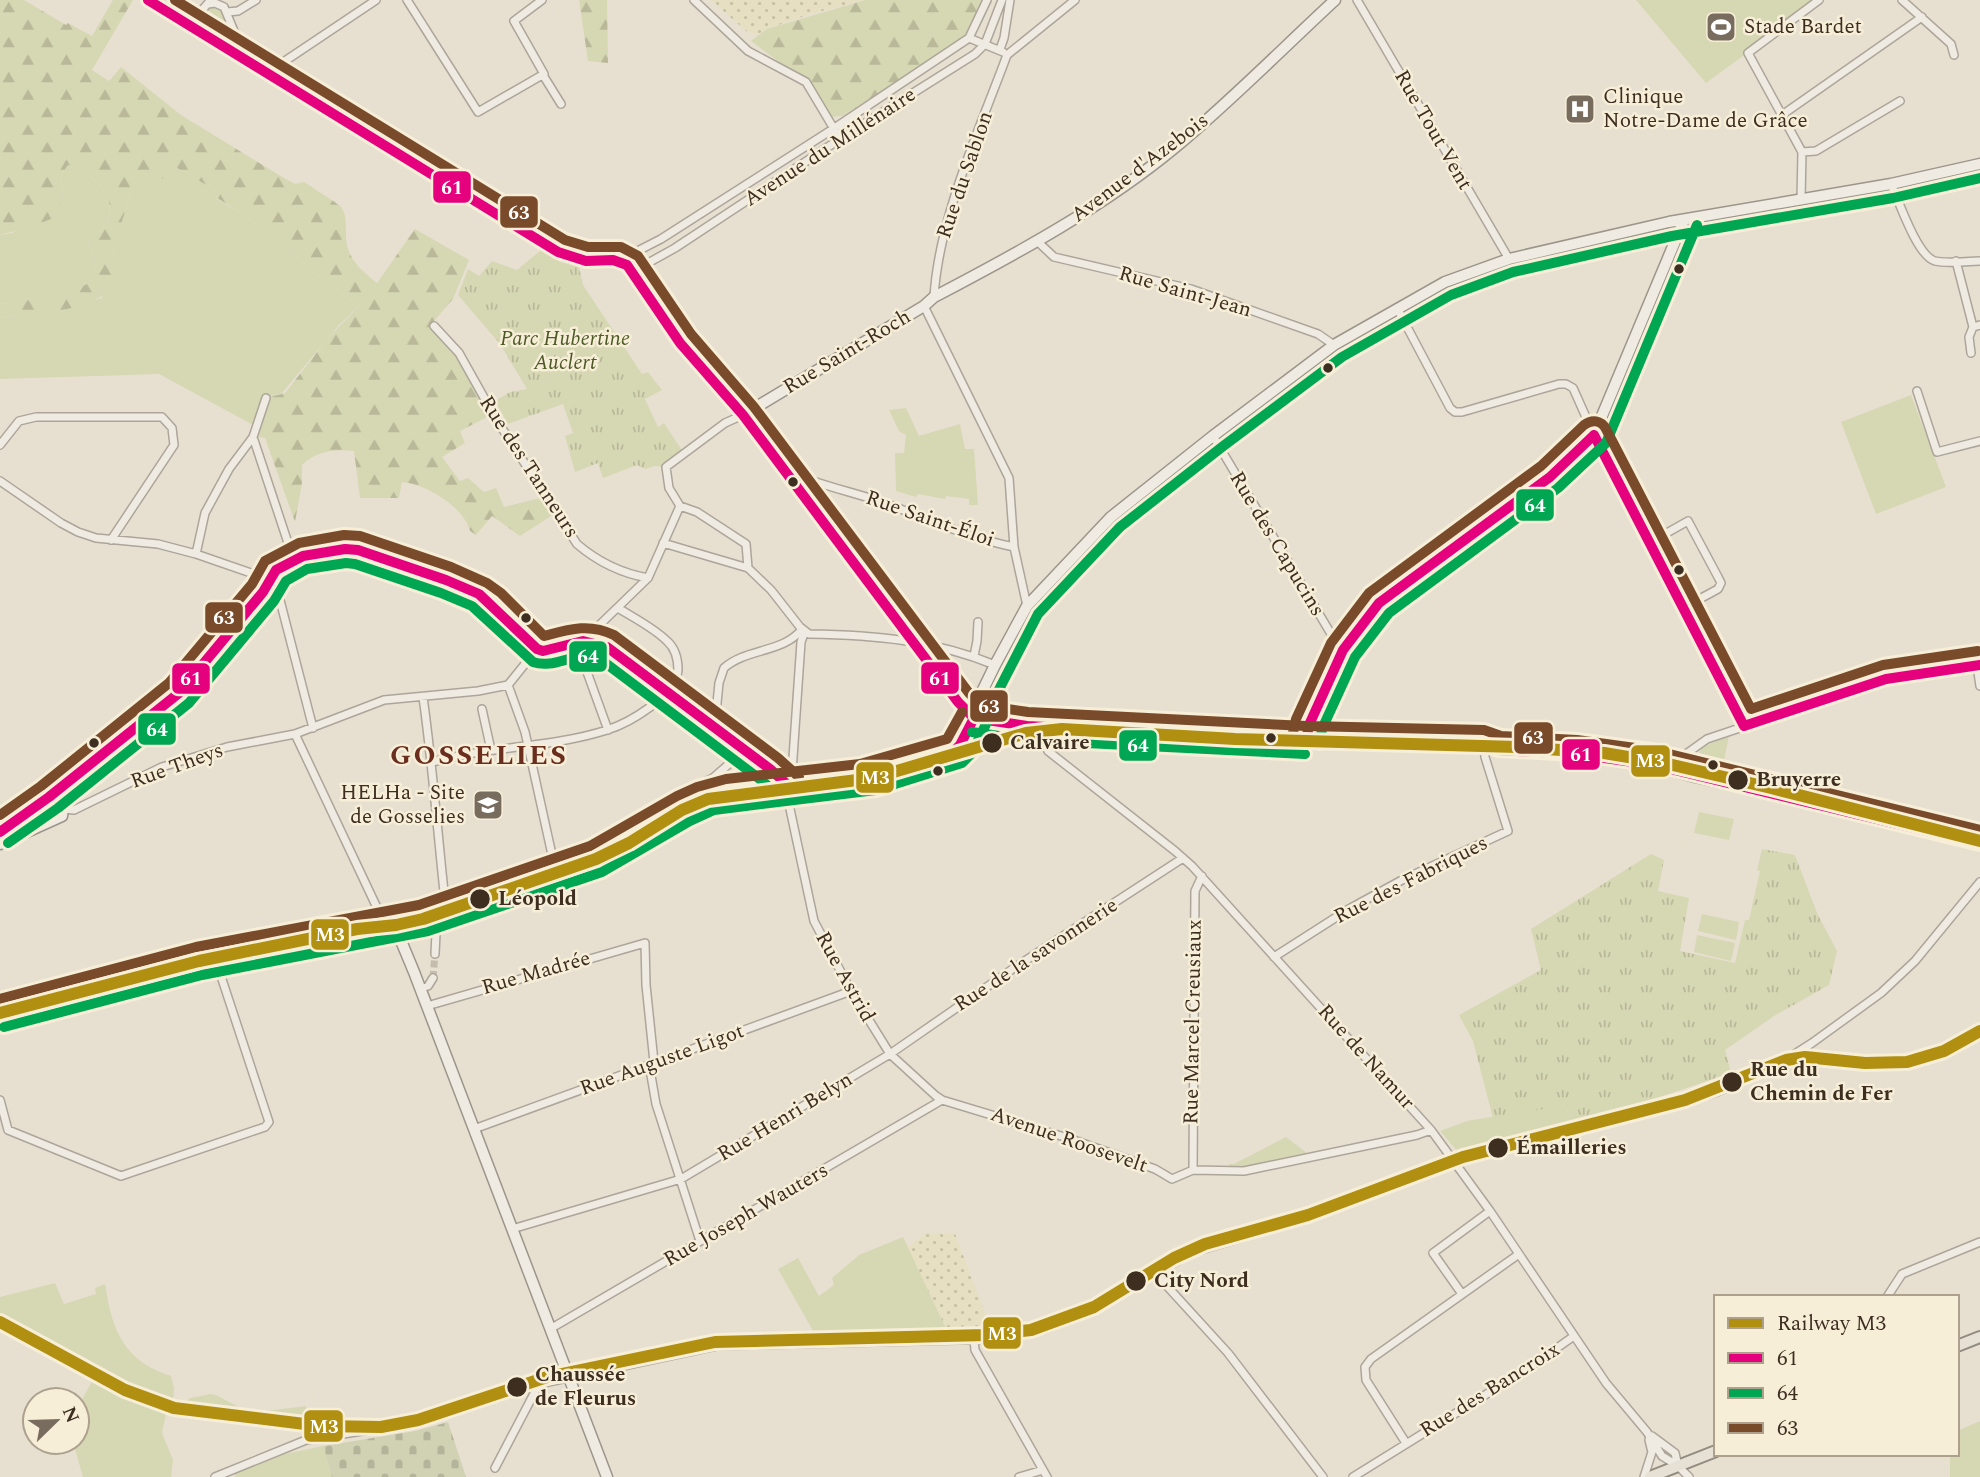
<svg xmlns="http://www.w3.org/2000/svg" width="1980" height="1477" font-family="Spectral,serif">
  <defs>
    <pattern id="farmland-dots" width="8" height="8" patternUnits="userSpaceOnUse" patternTransform="scale(1.75)"><rect width="8" height="8" fill="#e6dfc2"/><path d="M2 2h.1M6 6h.1" fill="none" stroke="#c6c0a6" stroke-width="1.8" stroke-linecap="round"/></pattern>
    <pattern id="forest-firs" width="22" height="20" patternUnits="userSpaceOnUse" patternTransform="scale(1.75)"><rect width="22" height="20" fill="#d6d7b3"/><path d="M5 1l3.5 6h-7zM16 11l3.5 6h-7z" fill="#b9b99a"/></pattern>
    <pattern id="cemetery-stones" width="16" height="16" patternUnits="userSpaceOnUse" patternTransform="scale(1.75)"><rect width="16" height="16" fill="#d1d1b3"/><path d="M2 7V4a2 2 0 0 1 4 0v3zM10 15v-3a2 2 0 0 1 4 0v3z" fill="#b4b49a"/></pattern>
    <pattern id="park-tufts" width="24" height="20" patternUnits="userSpaceOnUse" patternTransform="scale(1.75)"><rect width="24" height="20" fill="#d6d7b3"/><path d="M3 7l-1-3M5 7V3M7 7l1-3M15 17l-1-3M17 17v-4M19 17l1-3" fill="none" stroke="#b9b99a"/></pattern>
  </defs>
  <rect width="100%" height="100%" fill="#e7e0d1"/>
  <path fill="url(#farmland-dots)" d="M711 0H865L810 14 767 29 757 35 746 31Z
    M927 1233 955 1234 993 1334 948 1333 907 1247Z"/>
  <path fill="#d6d7b3" d="M1636 0H1819L1706 83Z
    M213 5 225 10 233 35 229 40 202 20V10Z
    M68 165C91 171 119 195 107 221 103 230 95 236 88 241 90 251 97 264 96 273 96 293 17 302 0 304V235L12 233 63 198 61 175Z
    M172 165 215 190 217 199 243 214 276 239 305 266 359 306 339 325 282 393 266 398 257 427 159 374 0 379V318L63 310 102 298 111 256 131 193Z
    M1911 395 1946 487 1876 514 1841 422Z
    M906 408 919 436 960 424 965 449H974L978 505H969V499L946 496 945 499 918 494 916 497 896 491 895 453H904L906 435 899 431 889 410Z
    M1729 736 1722 770 1700 764 1697 757 1702 747Z
    M1699 812 1734 819 1729 840 1694 833Z
    M1702 914 1739 922 1736 940 1698 931Z
    M1697 935 1735 943 1731 961 1694 952Z
    M1565 1105 1573 1126 1528 1137 1526 1135 1459 1153 1440 1131 1467 1121Z
    M1286 1137 1307 1153H1312L1244 1171 1233 1169 1228 1164H1234Z
    M903 1237 948 1333 817 1338 778 1269 798 1258 819 1296 834 1285 832 1278 859 1255Z
    M55 1283 64 1304 96 1294 95 1288 105 1284C112 1331 124 1361 171 1376L174 1388 173 1402 157 1403 105 1380 0 1322V1297Z
    M94 1378 167 1409 162 1433 173 1460 171 1477H83L73 1442H77V1408Z
    M210 1394 216 1395 250 1413 306 1406 309 1420 304 1424C263 1420 222 1414 181 1407L190 1398Z
    M1980 1421V1477H1950V1454H1957V1431Z
    M323 1446 332 1477H235V1474L270 1457Z"/>
  <path fill="url(#forest-firs)" d="M0 0H24L66 25 68 23 92 36 113 0H133L92 70 109 81 121 67 181 115 279 175 295 184 304 182C311 187 338 203 341 207 349 218 344 232 347 245 351 263 364 272 377 283L415 229 469 260 453 299 434 321 452 345 493 414 460 431 465 443 442 457 460 481 468 478 484 492 496 488 504 507 544 497 551 516 520 536 492 516 476 535 470 531C464 507 426 484 402 482L399 498H360L354 451C334 449 316 451 302 465V483L295 522 265 438 253 436 266 398 285 393 328 338 359 306 305 266 276 239 243 214 217 198 215 190 172 165 163 178 131 193 111 256 113 289C82 313 37 313 0 318V304C16 302 96 293 96 273 97 264 90 251 88 241 95 236 103 230 107 221 119 195 91 171 68 165L61 175 63 198 56 217 33 226 0 235Z
    M579 0H607L608 63 588 61Z
    M865 0H986L964 41 842 116 830 117 806 82 751 41 767 29Z"/>
  <path fill="url(#cemetery-stones)" d="M448 1422 466 1477H332L323 1446 415 1431Z"/>
  <path fill="url(#park-tufts)" d="M541 250 560 262 579 267 583 285 642 374 648 372 662 390 645 399 658 427 664 423 683 452 666 467 654 466 645 469 637 465 603 478 598 463 575 472 565 436 573 433 563 404 508 424 495 401 510 392 527 389 500 344 458 295 468 269 479 276 492 261 517 270Z
    M1762 849 1795 855 1817 913 1837 951 1829 985 1774 1016 1725 1050 1731 1073 1573 1126 1565 1105 1493 1118 1473 1041 1459 1015 1541 970 1531 929 1651 854 1664 860 1658 891 1689 898 1680 951 1735 963 1745 920H1749L1760 871 1757 870Z"/>
  <g fill="none" stroke-linecap="round" stroke-linejoin="round">
    <path stroke="#c5bcae" stroke-width="7" stroke-dasharray="7 3.5" stroke-linecap="butt" d="M433 978 435 954"/>
    <g stroke="#ada599" stroke-width="10">
      <path id="street" d="M407 0 478 112 544 74 514 21 542 0
        M694 0 748 51 806 82 840 139
        M1357 0 1509 259
        M1902 0 1951 44 1954 55
        M208 4 215 3 224 7 246 60
        M227 12 238 11 256 0
        M189 25 210 1
        M969 38 1003 52
        M1000 49 1004 38 1010 0
        M1007 55 1075 0
        M267 73 376 0
        M543 75 561 104
        M1782 115 1922 17
        M1802 152 1816 151 1900 101
        M1891 184C1899 201 1917 256 1935 261 1948 264 1966 261 1980 261
        M1801 199 1802 152 1748 53 1819 0
        M1037 241 1054 257 1191 289 1318 334 1334 345
        M620 260 661 239 833 129 969 38 987 0
        M1956 261 1973 327 1980 325
        M632 272 675 248 840 139 975 54 985 44 1002 0
        M934 297C939 217 979 131 1007 55
        M924 306 1009 478 1014 547 1027 606
        M1397 308 1450 408 1455 412H1462L1559 384H1566L1573 388 1594 435 1744 726
        M434 326 459 353 496 419 577 544C598 562 620 573 648 578
        M1971 353 1969 337 1973 327
        M1917 391 1937 452 1980 441
        M1213 436 1337 644 1343 650
        M253 437 292 555 290 568 275 581
        M0 445 19 421 36 417H162L172 428 174 445 111 540
        M786 471C816 484 848 491 879 501 924 517 968 538 1014 547
        M0 481 61 523 78 532 96 538 158 544 196 554 274 581
        M680 506 669 488 666 467 725 423 743 415
        M680 506 697 512 746 544 748 568
        M663 543 748 568 771 590 800 627 809 634C874 635 934 640 995 665
        M1649 543 1688 521 1718 577 1721 583 1718 589 1683 608
        M196 554 205 513 229 469 253 437 266 398
        M275 581 313 728
        M805 631 801 642 792 772 787 795 814 921 851 991 890 1054 936 1096 942 1100 1071 1139 1155 1169 1172 1179 1193 1170 1244 1171 1417 1135 1431 1130
        M974 656 977 641 978 622
        M1977 666 1980 686
        M508 685 525 732 556 873
        M508 685 537 649
        M423 697C433 768 438 839 446 910
        M482 709 491 750
        M705 719 716 713 719 683 724 668C746 648 784 653 802 629
        M1041 726 1042 739 1048 751 1175 851 1192 866 1431 1130 1490 1211 1606 1383 1647 1432 1662 1456 1678 1466 1689 1477
        M608 730 587 672 585 639 648 578 680 506
        M295 734 380 914 389 925
        M433 762C489 746 551 748 607 730 629 723 676 696 678 670 678 660 675 648 667 641 654 628 634 618 618 608
        M1682 769 1686 754 1707 739 1886 679 1980 665
        M713 778 745 750
        M63 809 74 810 162 767 227 747 295 734 384 700 478 691 508 685
        M657 825 652 815 654 808 713 778 722 794
        M435 954 437 913
        M1274 957 1349 909 1402 880 1508 831 1485 757 1484 744
        M421 988 428 986 433 978
        M427 1006 645 943 646 985 654 1062
        M649 1064 656 1104 700 1241
        M0 1100 8 1130 121 1176 265 1127 269 1122 215 958
        M474 1129 851 991
        M1193 1170 1195 891 1202 876
        M512 1229 681 1179 890 1054 1017 966 1183 858
        M1155 1273 1228 1353 1323 1477
        M1462 1294 1433 1253 1490 1211
        M1887 1297 1902 1274 1980 1242
        M550 1329 942 1100
        M974 1340 975 1350 1047 1477
        M1652 1436 1675 1453 1678 1466
        M1406 1443 1366 1380 1365 1367 1371 1359 1519 1254
        M495 1468 539 1384
        M215 1477 306 1440 418 1422 539 1384 716 1346 998 1339 1045 1329 1092 1311 1191 1253 1320 1214 1438 1168 1467 1159 1673 1106 1717 1092 1776 1066 1812 1043 1881 993 1915 961 1980 882
        M1019 1477 1043 1470
        M1353 1477 1527 1369 1574 1336
        M1644 1477 1652 1452 1649 1440"/>
    </g>
    <g stroke="#9c958a" stroke-width="13">
      <path id="secondary" d="M148 0 558 252C567 257 576 259 586 261 601 262 615 256 627 265L680 343 743 415 958 702 974 718 1027 726 1305 740 1484 744 1498 743 1566 746 1640 754 1811 793 1980 837
        M743 415 924 306 934 297C1018 253 1105 206 1178 145 1233 99 1283 48 1335 0
        M1306 740 1309 725 1343 650 1379 603 1550 477 1594 435 1684 220
        M1484 744 1498 750 1587 755 1650 764 1695 777 1810 801 1980 844
        M0 832 49 797 179 693 263 592 276 570 303 556 345 549 358 550 446 580 479 594 491 603 537 649 543 651C569 645 582 634 607 647L770 769 790 787
        M0 844 62 816 63 809 58 800 49 797
        M389 925 399 936 414 972 607 1477
        M0 1013 199 961 357 929 396 924 423 918 596 859 684 808 710 797 728 793 873 776 954 751 960 745 974 718 978 700 995 665 1027 606 1111 517 1213 436 1334 345 1445 282 1509 259 1669 222 1891 184 1980 164"/>
    </g>
    <g stroke="#928b80" stroke-width="14">
      <path id="primary" d="M1957 1346 1980 1337
        M1650 1477 1716 1451"/>
    </g>
    <use href="#street" stroke="#efebe3" stroke-width="7"/>
    <use href="#secondary" stroke="#efebe3" stroke-width="10"/>
    <use href="#primary" stroke="#e6e1d4" stroke-width="10"/>
    <g stroke="#f7eed8" stroke-width="16">
      <path id="bus-1" d="M148 0 558 252 586 261 613 260 627 265 680 343 743 415 958 702 974 718 1027 726 1305 740 1484 744 1498 750 1576 754 1654 765 1980 844
        M1594 435 1744 726
        M1744 726 1886 679 1980 665
        M1306 740 1309 725 1343 650 1379 603 1550 477 1594 435
        M0 832 49 797 179 693 263 592 276 570 303 556 345 549 358 550 446 580 479 594 537 649 543 651 583 641 607 647 770 769 790 787
        M0 1013 199 961 423 918 596 859 684 808 702 800 728 793 862 778 954 751 960 745 974 718"/>
    </g>
    <g stroke="#f7eed8" stroke-width="16">
      <path id="bus-2" d="M972 732 1026 740 1305 754
        M1320 743 1322 729 1355 657 1389 613 1558 488 1606 443 1697 225
        M8 843 58 808 189 703 274 601 286 581 307 569 346 563 355 564 441 593 472 606 533 662C556 670 576 649 600 659L761 780 781 797
        M4 1027 202 975 428 931 602 872 690 821 714 810 876 790 962 763 972 753 986 724 991 705 1038 614 1120 527 1222 447 1342 357 1451 295 1513 272 1672 236 1893 198 1980 178"/>
    </g>
    <g stroke="#f7eed8" stroke-width="16">
      <path id="bus-3" d="M175 0 565 240 588 247H621L638 256 691 334 754 407 969 693 981 705 1028 712 1306 726 1484 730 1501 736 1577 740 1657 751 1980 830
        M1292 737 1296 719 1331 643 1369 593 1541 466 1584 425C1592 419 1601 420 1606 429L1751 709 1883 665 1978 651
        M0 815 41 786 169 683 252 584 265 561 299 543 344 535 360 536 451 567 487 583 501 593 544 636C570 629 589 623 614 635L778 758 799 777
        M0 999 196 947 419 905 590 846 677 796 697 787 726 779 860 764 947 739 962 712"/>
    </g>
    <use href="#bus-1" stroke="#e5007d" stroke-width="10"/>
    <use href="#bus-2" stroke="#00a651" stroke-width="10"/>
    <use href="#bus-3" stroke="#7a4b2a" stroke-width="10"/>
    <g stroke="#f7eed8" stroke-width="18">
      <path id="rail-1" d="M0 1013 199 961 357 929 396 925 423 919 596 859 629 843 682 810 708 799 873 778 1026 733 1062 729 1235 739 1517 747 1604 753 1664 763 1771 788 1980 841
        M0 1322 125 1390 174 1408 321 1426 381 1427 418 1420 547 1377 715 1342 985 1335 1031 1330 1094 1307 1174 1258 1205 1244 1308 1215 1463 1157 1685 1100 1786 1060 1805 1057 1865 1063 1907 1062 1944 1051 1980 1031"/>
    </g>
    <use href="#rail-1" stroke="#b18f10" stroke-width="12"/>
  </g>
  <defs>
    <g id="stadium-square" transform="scale(1.575)"><rect x="-9" y="-9" width="18" height="18" rx="4" fill="#786c5e" stroke="#f7eed8"/><path d="M0-5a6.5 5 0 1 0 0 10a6.5 5 0 1 0 0-10ZM-3.5-1.8h7v3.6h-7Z" fill="#fff"/></g>
    <g id="hospital-square" transform="scale(1.575)"><rect x="-9" y="-9" width="18" height="18" rx="4" fill="#786c5e" stroke="#f7eed8"/><path d="M-5-5h3v3.5h4V-5h3V5h-3V1.5h-4V5h-3Z" fill="#fff"/></g>
    <g id="university-square" transform="scale(1.575)"><rect x="-9" y="-9" width="18" height="18" rx="4" fill="#786c5e" stroke="#f7eed8"/><path d="M0-5L7-2L0 1L-7-2ZM-4 1L0 2.5L4 1V4Q0 6-4 4Z" fill="#fff"/></g>
  </defs>
  <g fill-rule="evenodd">
    <use href="#stadium-square" x="1721" y="27"/>
    <use href="#hospital-square" x="1580" y="109"/>
    <use href="#university-square" x="488" y="805"/>
  </g>
  <g fill="#3d2e20" stroke="#f7eed8" stroke-width="2.5">
    <circle cx="1679" cy="269" r="6"/>
    <circle cx="1328" cy="368" r="6"/>
    <circle cx="793" cy="482" r="6"/>
    <circle cx="1679" cy="570" r="6"/>
    <circle cx="526" cy="618" r="6"/>
    <circle cx="1271" cy="738" r="6"/>
    <circle cx="94" cy="743" r="6"/>
    <circle cx="992" cy="743" r="11"/>
    <circle cx="1713" cy="765" r="6"/>
    <circle cx="938" cy="771" r="6"/>
    <circle cx="1738" cy="780" r="11"/>
    <circle cx="480" cy="899" r="11"/>
    <circle cx="1732" cy="1082" r="11"/>
    <circle cx="1498" cy="1148" r="11"/>
    <circle cx="1136" cy="1281" r="11"/>
    <circle cx="517" cy="1387" r="11"/>
  </g>
  <g text-anchor="middle" dominant-baseline="central" stroke-width="5" stroke-linejoin="round" paint-order="stroke">
    <g font-size="21" fill="#3d2e20" stroke="#f7eed8" text-anchor="start">
      <text x="1744" y="27">Stade Bardet</text>
      <text x="1603" y="97">Clinique<tspan x="1603" dy="24">Notre-Dame de Grâce</tspan></text>
      <text x="465" y="793" text-anchor="end">HELHa - Site<tspan x="465" dy="24">de Gosselies</tspan></text>
    </g>
    <g font-size="21" fill="#3d2e20" stroke="#f7eed8">
      <text transform="translate(1433 130) rotate(60)">Rue Tout Vent</text>
      <text transform="translate(830 147) rotate(-33)">Avenue du Millénaire</text>
      <text transform="translate(1140 168) rotate(-37)">Avenue d'Azebois</text>
      <text transform="translate(965 175) rotate(-71)">Rue du Sablon</text>
      <text transform="translate(1185 292) rotate(16)">Rue Saint-Jean</text>
      <text transform="translate(847 352) rotate(-31)">Rue Saint-Roch</text>
      <text transform="translate(529 467) rotate(57)">Rue des Tanneurs</text>
      <text transform="translate(930 519) rotate(19)">Rue Saint-Éloi</text>
      <text transform="translate(1277 544) rotate(59)">Rue des Capucins</text>
      <text transform="translate(177 766) rotate(-20)">Rue Theys</text>
      <text transform="translate(1411 880) rotate(-27)">Rue des Fabriques</text>
      <text transform="translate(1036 955) rotate(-33)">Rue de la savonnerie</text>
      <text transform="translate(536 973) rotate(-16)">Rue Madrée</text>
      <text transform="translate(845 977) rotate(61)">Rue Astrid</text>
      <text transform="translate(1193 1022) rotate(-89)">Rue Marcel Creusiaux</text>
      <text transform="translate(1366 1057) rotate(48)">Rue de Namur</text>
      <text transform="translate(662 1060) rotate(-20)">Rue Auguste Ligot</text>
      <text transform="translate(785 1117) rotate(-31)">Rue Henri Belyn</text>
      <text transform="translate(1069 1140) rotate(19)">Avenue Roosevelt</text>
      <text transform="translate(746 1215) rotate(-30)">Rue Joseph Wauters</text>
      <text transform="translate(1490 1390) rotate(-32)">Rue des Bancroix</text>
    </g>
    <g font-size="21" font-style="italic" fill="#4d5a26" stroke="#f7eed8">
      <text x="565" y="339">Parc Hubertine<tspan x="565" dy="24">Auclert</tspan></text>
    </g>
    <g font-size="21" font-weight="bold" fill="#3d2e20" stroke="#f7eed8" text-anchor="start">
      <text x="1010" y="743">Calvaire</text>
      <text x="1756" y="780">Bruyerre</text>
      <text x="498" y="899">Léopold</text>
      <text x="1750" y="1070">Rue du<tspan x="1750" dy="24">Chemin de Fer</tspan></text>
      <text x="1516" y="1148">Émailleries</text>
      <text x="1154" y="1281">City Nord</text>
      <text x="535" y="1375">Chaussée<tspan x="535" dy="24">de Fleurus</tspan></text>
    </g>
    <g font-size="28" font-weight="bold" letter-spacing="2" fill="#6b2e1e" stroke="#f7eed8">
      <text x="479" y="755">GOSSELIES</text>
    </g>
  </g>
  <g stroke="#f7eed8" stroke-width="2.5">
    <rect x="432" y="170" width="40" height="34" rx="7" fill="#e5007d"/>
    <rect x="499" y="195" width="40" height="34" rx="7" fill="#7a4b2a"/>
    <rect x="1515" y="488" width="40" height="34" rx="7" fill="#00a651"/>
    <rect x="204" y="601" width="40" height="33" rx="7" fill="#7a4b2a"/>
    <rect x="568" y="640" width="40" height="33" rx="7" fill="#00a651"/>
    <rect x="920" y="661" width="40" height="34" rx="7" fill="#e5007d"/>
    <rect x="171" y="662" width="40" height="33" rx="7" fill="#e5007d"/>
    <rect x="969" y="689" width="40" height="34" rx="7" fill="#7a4b2a"/>
    <rect x="137" y="712" width="40" height="34" rx="7" fill="#00a651"/>
    <rect x="1513" y="721" width="41" height="34" rx="7" fill="#7a4b2a"/>
    <rect x="1118" y="729" width="40" height="33" rx="7" fill="#00a651"/>
    <rect x="1561" y="738" width="40" height="33" rx="7" fill="#e5007d"/>
    <rect x="1630" y="744" width="41" height="34" rx="7" fill="#b18f10"/>
    <rect x="855" y="761" width="40" height="33" rx="7" fill="#b18f10"/>
    <rect x="310" y="918" width="40" height="33" rx="7" fill="#b18f10"/>
    <rect x="982" y="1316" width="40" height="34" rx="7" fill="#b18f10"/>
    <rect x="303" y="1409" width="41" height="34" rx="7" fill="#b18f10"/>
  </g>
  <g font-size="19" text-anchor="middle" font-weight="bold" fill="#fff">
    <text x="452" y="194">61</text>
    <text x="519" y="219">63</text>
    <text x="1535" y="512">64</text>
    <text x="224" y="624">63</text>
    <text x="588" y="663">64</text>
    <text x="940" y="685">61</text>
    <text x="191" y="685">61</text>
    <text x="989" y="713">63</text>
    <text x="157" y="736">64</text>
    <text x="1533" y="744">63</text>
    <text x="1138" y="752">64</text>
    <text x="1581" y="761">61</text>
    <text x="1650" y="767">M3</text>
    <text x="875" y="784">M3</text>
    <text x="330" y="941">M3</text>
    <text x="1002" y="1340">M3</text>
    <text x="324" y="1433">M3</text>
  </g>
  <rect x="1714" y="1295" width="245" height="161" fill="#f7eed8" stroke="#ada18e" stroke-width="2"/>
  <rect x="1728" y="1318" width="35" height="10" fill="#b18f10" stroke="#ada18e" stroke-width="2"/>
  <text x="1777" y="1330" font-size="21" fill="#3d2e20">Railway M3</text>
  <rect x="1728" y="1353" width="35" height="10" fill="#e5007d" stroke="#ada18e" stroke-width="2"/>
  <text x="1777" y="1365" font-size="21" fill="#3d2e20">61</text>
  <rect x="1728" y="1388" width="35" height="10" fill="#00a651" stroke="#ada18e" stroke-width="2"/>
  <text x="1777" y="1400" font-size="21" fill="#3d2e20">64</text>
  <rect x="1728" y="1423" width="35" height="10" fill="#7a4b2a" stroke="#ada18e" stroke-width="2"/>
  <text x="1777" y="1435" font-size="21" fill="#3d2e20">63</text>
  <g transform="translate(56 1421) rotate(67)"><circle r="33" fill="#f7eed8" stroke="#ada18e" stroke-width="2"/>
  <path d="M0-5L12 26L0 18L-12 26Z" fill="#786c5e"/>
  <text y="-10" font-size="19" font-weight="bold" text-anchor="middle" fill="#3d2e20">N</text>
  </g>
</svg>
